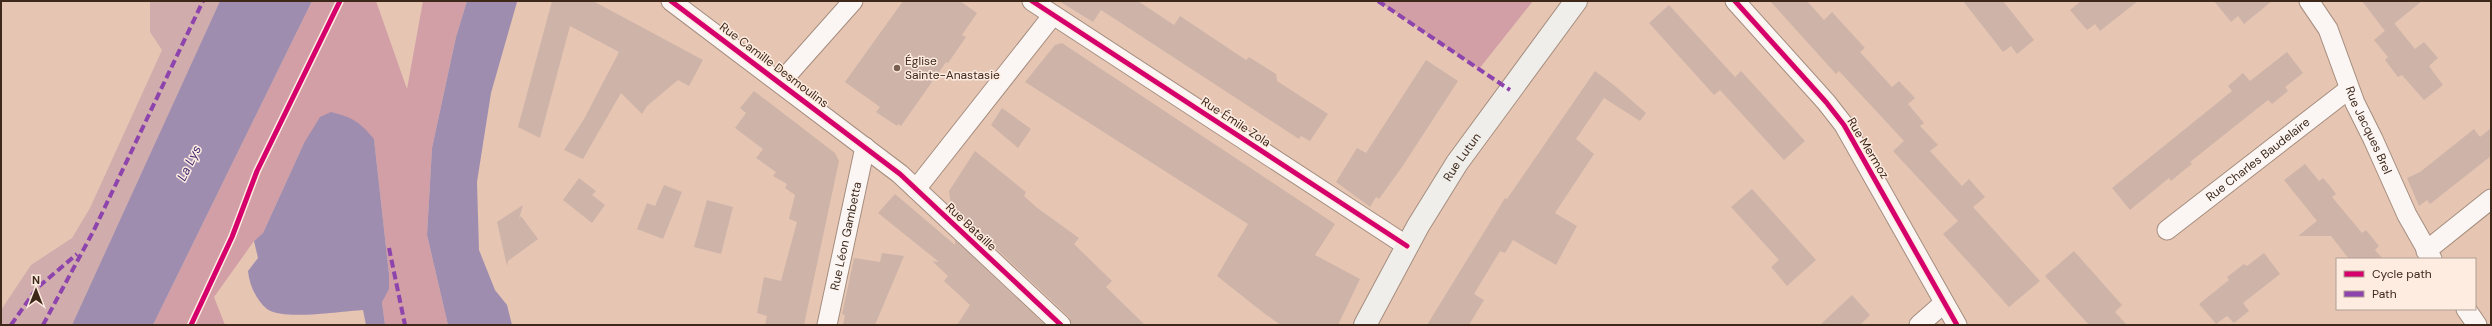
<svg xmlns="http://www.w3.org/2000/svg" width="2492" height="326" font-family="'DM Sans',sans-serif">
  <rect width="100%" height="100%" fill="#e6c6b3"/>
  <path fill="#d1acac" d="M150 1H220L72 325H1V310L31 265 72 238 90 208 162 50 150 32Z"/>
  <path fill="#d19fa5" d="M312 1H376L407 89 423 1H467L456 37 432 148 427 235 448 325H385L382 302 389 274 374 139 304 143 263 233 254 241 214 297 225 325H153Z
    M1378 1H1533L1479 69Z"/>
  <path fill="#9f8db0" d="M220 1H312L153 325H72Z
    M467 1 517 2 491 93 477 182 479 250 495 290 507 305 512 325H448L427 235 432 148 456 37Z
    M331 112C352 117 360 122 374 139L389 274V289L382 302 385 325H366L363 310C342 311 283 321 267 309 256 300 249 284 248 271L258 258 254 241 263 233 304 143 320 117Z"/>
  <path fill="#ceb3a8" d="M552 1H593L703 60 689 86 678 80 647 106 642 114 621 93 583 159 564 150 584 119 619 52 570 26 540 138 518 127Z
    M903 1H960L977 13 962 35 966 37 948 63 946 62 901 126 898 124 897 126 876 112 880 107 845 82Z
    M1059 1H1138L1174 25 1180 16 1246 60 1249 57 1276 74 1277 81 1328 114 1310 141 1301 136 1299 139 1101 10 1093 22Z
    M1770 1H1807L1824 20 1832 12 1865 48 1860 52 1892 87 1899 81 1915 98 1908 104 1924 123 1920 126 1938 145 1930 151 1962 186 1969 179 1985 197 1973 207 2040 281 2009 307 1943 234 1958 221 1893 151 1904 141 1839 71 1836 74Z
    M1963 1H2003L2034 40 2017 54 2011 46 2003 52Z
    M2081 1H2138L2100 31 2095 24 2087 30 2070 10Z
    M2214 1H2272L2244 24 2238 16 2231 22Z
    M2362 1H2422L2385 31Z
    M1669 5 1735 77 1741 71 1805 141 1784 160 1720 90 1714 95 1649 23Z
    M2394 23 2415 49 2424 42 2438 58 2429 66 2443 85 2424 100 2402 75 2398 77 2385 60 2388 57 2374 40Z
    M1062 43 1335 224 1315 255 1360 279 1338 325H1281L1265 314 1217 276 1248 224 1025 82 1055 45Z
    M2287 52 2303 73 2285 87 2288 91 2272 104 2268 100 2190 162 2192 164 2183 171 2171 181 2169 178 2130 210 2112 188 2232 91 2228 86 2243 73 2250 81Z
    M1426 60 1458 81 1402 167 1379 199 1376 197 1370 207 1336 182 1357 148 1366 153Z
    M1595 71 1615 86 1646 113 1640 121 1604 98 1576 139 1594 154 1555 213 1577 226 1556 265 1513 240 1505 253 1500 251 1474 294 1484 300 1469 325H1427L1505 198 1507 199Z
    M754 91 835 153 839 161 804 325H765L767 316 757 313 764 277 781 281 797 222 789 219 795 195 785 188 787 184 773 176 776 172 756 158 763 149 735 128 746 113 740 108Z
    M1002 108 1031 129 1018 148 991 125Z
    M2491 128V156L2430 204 2427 200 2419 206 2407 178 2420 172 2474 129 2480 137Z
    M975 151 1026 192 1024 196 1036 207 1079 238 1074 244 1112 281 1106 287 1145 325H1072L1069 317 951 206 949 191Z
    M2305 164 2319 181 2323 178 2330 186 2336 194 2332 197 2362 233 2366 230 2379 246 2375 250 2383 259H2349L2331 236H2298L2317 221 2284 180Z
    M579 178 596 191 592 195 605 205 592 223 563 200Z
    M664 185 682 192 663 239 637 229 647 203 655 206Z
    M1752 189 1816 260 1787 286 1771 267 1779 260 1731 207Z
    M895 194 955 245V240L1045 325H957L970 305 944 281 948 276 932 261 939 262 878 213Z
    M707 200 733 207 721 254 694 247Z
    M523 205 519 219 521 216 538 239 508 261 507 266 497 222Z
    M2074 251 2122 305 2115 312 2127 325H2089L2045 276Z
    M882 253 904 256 875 325H843L845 315 842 314 854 258 880 262Z
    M2264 253 2280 274 2243 303 2249 311 2234 323 2227 316 2216 324 2199 304 2229 280 2227 277 2244 264 2247 266Z
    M1852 295 1870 315 1860 325H1820Z"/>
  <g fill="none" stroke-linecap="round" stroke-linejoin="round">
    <g stroke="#a58d7e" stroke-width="21">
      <g id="minor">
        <path d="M671 1 900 174 1061 325"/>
        <path d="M1032 1 1407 246"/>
        <path d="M1735 1 1826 102 1844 125 1957 325"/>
        <path id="s1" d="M2309 1 2328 29 2355 103 2373 139 2407 215 2432 259"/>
        <path d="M781 82 853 1"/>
        <path d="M916 189 1053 15"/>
        <path id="s2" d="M2167 230 2349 89"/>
        <path d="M2426 251 2491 199"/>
        <path d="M2466 309 2477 325"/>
        <path id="s3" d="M827 325 865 147"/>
        <path d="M1919 325 1944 303"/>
      </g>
    </g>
    <g stroke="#a58d7e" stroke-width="24">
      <g id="secondary">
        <path id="s4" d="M1365 325 1418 226 1457 163 1576 1"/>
      </g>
    </g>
    <use href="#minor" stroke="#fbf6f4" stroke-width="19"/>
    <use href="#secondary" stroke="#efeeea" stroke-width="22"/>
    <path stroke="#8e44ad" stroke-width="4" stroke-dasharray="8 4" stroke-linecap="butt" d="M1378 1 1510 90
      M389 248 405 325
      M11 325 37 288 77 254
      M43 325 94 230 203 1"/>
    <g stroke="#feece1" stroke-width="8">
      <path id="cycleway" d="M671 1 900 174 1061 325
        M1032 1 1407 246
        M1735 1 1826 102 1844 125 1957 325
        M191 325 232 237 257 171 340 1"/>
    </g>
    <use href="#cycleway" stroke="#d6006c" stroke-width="5"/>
  </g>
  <circle fill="#795f50" stroke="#feece1" stroke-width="1.5" cx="897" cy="68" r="4"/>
  <g text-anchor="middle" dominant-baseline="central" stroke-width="3" stroke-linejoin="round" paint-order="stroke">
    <g font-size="12" fill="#3e281a" stroke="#feece1" text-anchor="start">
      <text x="905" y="61">Église<tspan x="905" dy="14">Sainte-Anastasie</tspan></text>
    </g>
    <g font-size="12" fill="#3e281a" stroke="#feece1">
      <text transform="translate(774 65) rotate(37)">Rue Camille Desmoulins</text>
      <text transform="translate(1236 122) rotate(33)">Rue Émile Zola</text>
      <text stroke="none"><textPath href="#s1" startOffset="143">Rue Jacques Brel</textPath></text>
      <text transform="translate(1868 148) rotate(59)">Rue Mermoz</text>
      <text stroke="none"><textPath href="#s4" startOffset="194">Rue Lutun</textPath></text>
      <text stroke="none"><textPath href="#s2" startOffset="115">Rue Charles Baudelaire</textPath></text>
      <text transform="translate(971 227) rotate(43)">Rue Bataille</text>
      <text stroke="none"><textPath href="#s3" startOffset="91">Rue Léon Gambetta</textPath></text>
    </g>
    <g font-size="13" font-style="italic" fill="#402b72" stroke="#feece1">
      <text transform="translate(189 163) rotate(-64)">La Lys</text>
    </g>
  </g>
  <rect width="2492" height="326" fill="none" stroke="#3e281a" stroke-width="4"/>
  <rect x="2336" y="258" width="140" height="52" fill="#feece1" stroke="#b19e91"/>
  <rect x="2344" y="271" width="20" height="6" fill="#d6006c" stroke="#b19e91"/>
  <text x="2372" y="278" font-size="12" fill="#3e281a">Cycle path</text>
  <rect x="2344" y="291" width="20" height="6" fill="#8e44ad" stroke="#b19e91"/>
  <text x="2372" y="298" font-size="12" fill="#3e281a">Path</text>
  <g transform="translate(36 290)" stroke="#feece1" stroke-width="3" paint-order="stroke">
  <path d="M0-3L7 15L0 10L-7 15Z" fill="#3e281a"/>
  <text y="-6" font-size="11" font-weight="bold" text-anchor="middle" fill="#3e281a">N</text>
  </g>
</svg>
